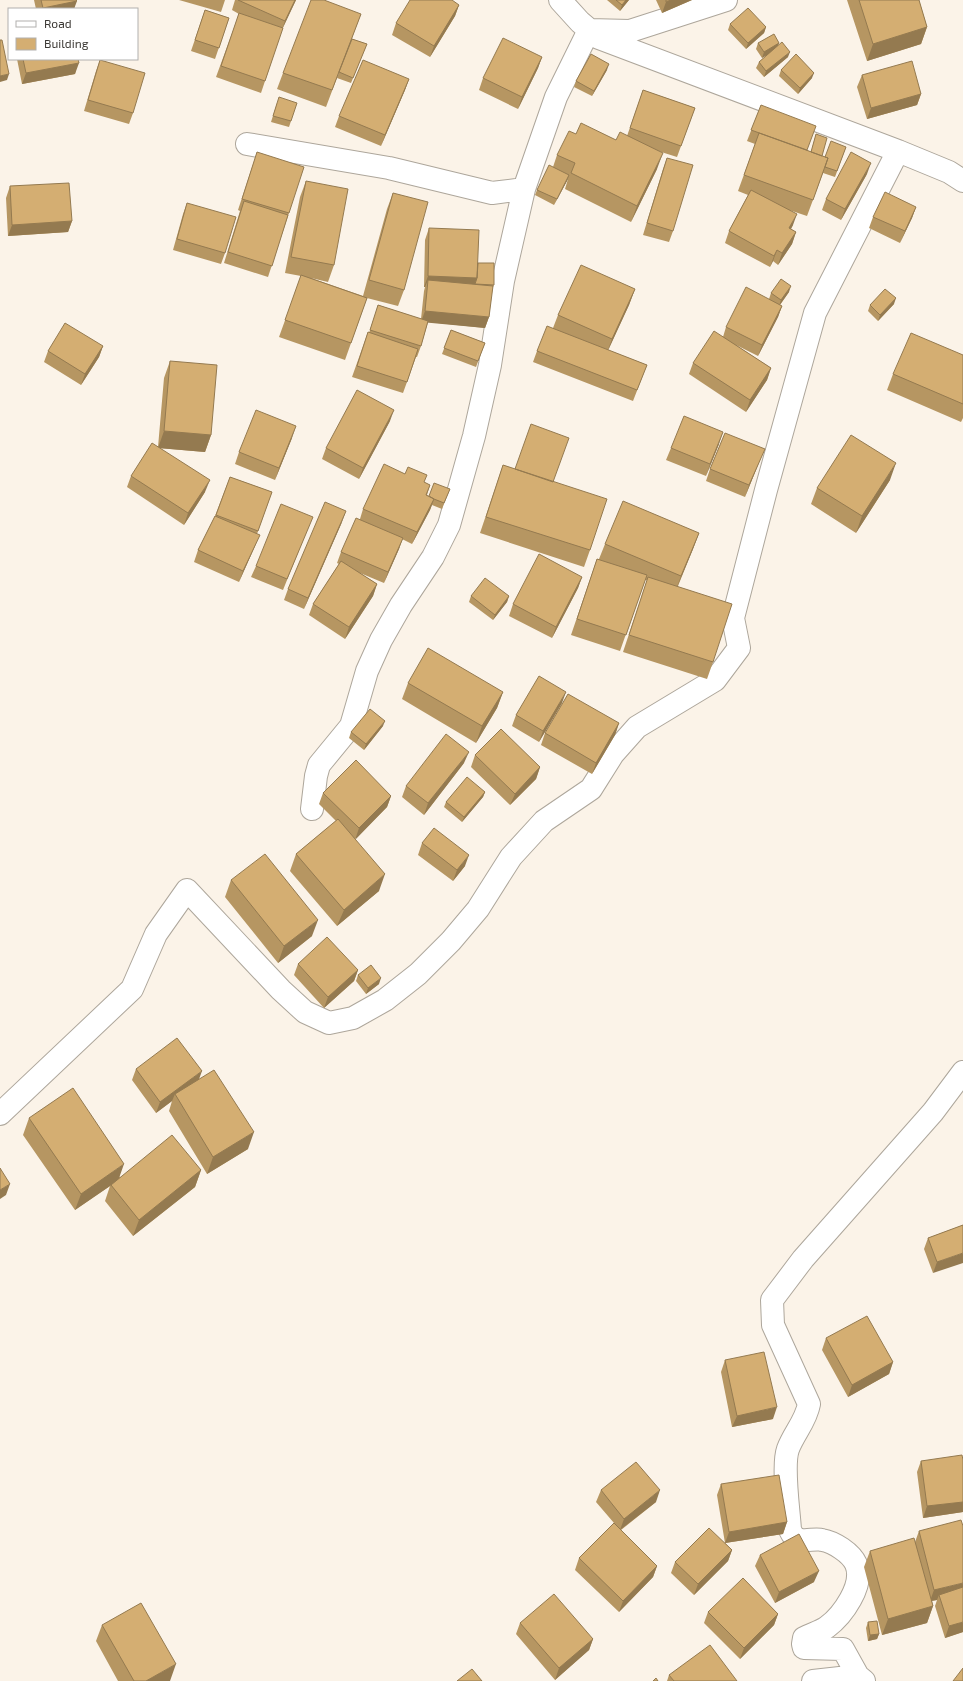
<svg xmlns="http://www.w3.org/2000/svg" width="963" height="1681" font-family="'Exo 2',sans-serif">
  <rect width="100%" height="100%" fill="#fbf3e8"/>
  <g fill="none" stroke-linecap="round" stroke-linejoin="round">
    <g stroke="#ada69b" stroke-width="24">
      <path id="street" d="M560 0 580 22 599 38 898 151 949 172 963 181
        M247 144 389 168 492 193 524 189
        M312 809 316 776 319 765 351 726 367 671 381 640 401 605 433 557 449 525 474 436 490 365 503 281 524 189 556 97 589 30 630 31 726 0
        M0 1114 132 989 156 934 187 890 281 990 305 1012 329 1023 353 1018 385 1000 418 974 451 941 478 909 511 857 544 821 591 789 613 754 637 727 715 680 739 648 733 618 766 490 815 313 898 151
        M813 1681 858 1676
        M864 1681 858 1676 843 1649 804 1648 803 1644 804 1638C811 1634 820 1632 827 1627 842 1616 865 1585 856 1564 851 1553 834 1542 822 1540 815 1538 805 1542 798 1539 794 1538 792 1534 790 1530 789 1511 782 1466 788 1449 794 1433 806 1421 809 1404L773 1325 772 1300 803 1259 933 1112 963 1072"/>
    </g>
    <use href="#street" stroke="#fff" stroke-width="22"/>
  </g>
  <path fill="#b69662" d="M34 0H76L74 9H36Z
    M179 0H225L221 12Z
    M235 0H296L283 27 261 93 216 77 239 14 232 10Z
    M607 0H629L620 11Z
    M656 0H692L662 13Z
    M847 0H919L927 27 921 44 867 61Z
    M459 5 455 16 430 57 392 35 396 23Z
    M205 10 229 18 215 59 191 51Z
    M361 14 326 107 277 89 283 73Z
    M730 24 766 27 764 33 746 49 728 30Z
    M352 39 367 44 351 83 337 78Z
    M758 43H779L778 45 788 57 764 77 756 68 759 62 768 54 762 58 756 49Z
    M542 57 538 68 518 109 479 90 483 78Z
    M17 59H78L75 74 22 84Z
    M100 60 133 113 129 124 84 111 96 71Z
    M607 70 592 96 574 87 576 81Z
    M781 70 812 78 798 94 779 76Z
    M862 75 921 94 917 105 867 119 857 87Z
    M409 79 405 90 381 146 335 127 339 116Z
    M643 90 695 108 677 157 658 151 657 169 631 222 565 189 568 179 554 205 535 195 537 190 553 167 557 155 576 134 616 140 627 136Z
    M277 103 291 121 289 127 271 122Z
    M761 105 807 150 811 152 816 134 822 156 825 157 846 147 835 177 823 173 807 216 789 210 793 225 791 229 796 232 792 244 778 265 773 261 770 267 725 243 729 231 748 195 738 191 755 144 747 141Z
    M257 152 289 213 268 277 224 263 240 211 238 210Z
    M667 158 673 231 669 242 643 235 663 169Z
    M867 174 841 220 822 210 826 199Z
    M306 181 334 265 328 282 311 278 363 296 387 209 393 193 404 290 398 306 363 297 367 298 345 360 279 337 301 276 285 273 300 197Z
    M10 186 72 221 68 232 8 236 6 198Z
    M187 203 225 253 221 264 173 250 183 214Z
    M916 207 912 218 900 243 869 228 873 217Z
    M429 228 478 263 494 285 492 289 489 317 485 328 428 322 421 346 417 357H416L403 393 352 377 368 332 369 333 378 305 421 319 424 291 425 287H424L425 240Z
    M635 289 629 305 608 350 647 365 633 401 533 362 537 351 553 328 558 315Z
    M789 292 780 305 782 306 778 317 758 356 736 345 771 368 767 380 746 412 689 374 693 363 723 337 726 327 769 299 771 293Z
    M894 304 878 321 868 311 870 305Z
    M451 330 485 343 476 367 442 354Z
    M103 346 99 357 81 385 44 362 48 351Z
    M963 355V418L961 422 887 390 893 374Z
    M170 361 211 435 205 452 159 448 205 492 184 525 127 487 131 476 158 447 164 378Z
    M390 421 359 479 322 459 326 448Z
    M292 438 275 480 235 464 239 452Z
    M719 444 706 476 666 460 671 448Z
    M760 460 745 497 706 481 710 469Z
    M503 465 553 482 590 550 584 567 480 533Z
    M230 477 272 492 257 534 255 546 239 582 194 562 198 550 215 516Z
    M890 480 856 533 811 504 817 488Z
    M424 482 430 485 427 495 429 496 450 489 442 509 432 505 430 510 412 544 402 539 399 549 384 583 360 573 377 584 373 596 345 639 309 615 313 604 339 564 337 563 341 552 360 519 363 509Z
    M342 522 304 609 284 600 288 589Z
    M308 528 283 590 251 577 256 566Z
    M699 533 693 549 678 586 713 662 707 679 623 652 647 580H645L620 651 571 635 597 559H599L605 544Z
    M582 577 578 588 552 638 509 616 513 604Z
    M471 596H509L507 602 493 620 469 602Z
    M408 683 503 692 497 708 476 743 402 699Z
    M562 703 539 742 512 726 516 715Z
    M619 723 615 735 592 774 541 745 545 733Z
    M383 726 364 750 349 738 351 732Z
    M475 755 540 767 536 779 510 805 471 767Z
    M464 763 424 815 402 797 406 786Z
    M485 792 483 797 462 822 444 807 446 802Z
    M323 793 391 796 387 807 355 839 379 891 337 926 290 871 296 854 336 821 319 804Z
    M422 843 465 866 453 881 418 855Z
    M231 880 312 936 278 963 225 897Z
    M298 964 358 970 354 981 324 1008 294 975Z
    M358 975 379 984 366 994 356 981Z
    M136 1069 199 1079 248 1149 207 1174 169 1111 172 1101 156 1113 132 1080Z
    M29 1118 120 1177 201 1170 195 1187 133 1236 105 1201 110 1186 75 1210 23 1135Z
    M963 1225 933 1273 924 1249 928 1238Z
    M826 1338 893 1362 889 1374 848 1397 822 1350Z
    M725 1360 773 1419 732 1427 721 1372Z
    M963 1460V1512L923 1518 917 1472 921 1461Z
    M721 1484 787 1522 783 1534 725 1543 732 1550 728 1561 694 1595 671 1573 675 1562 725 1543 717 1495Z
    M601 1490 656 1502 621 1530 657 1566 653 1577 619 1612 575 1570 579 1558 614 1523 596 1502Z
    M919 1531 963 1632 945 1638 935 1606 937 1600 932 1601 933 1606 927 1623 882 1635 864 1567 870 1551 915 1542Z
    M760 1555 814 1582 775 1603 755 1566Z
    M708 1612 778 1614 774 1625 740 1659 704 1623Z
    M868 1622 879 1634 877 1639 868 1641 866 1628Z
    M520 1623 593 1639 589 1650 555 1680 516 1634Z
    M102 1625 170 1681H118L96 1641Z
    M669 1675 737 1681H667Z"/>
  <path fill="#947a50" d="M295 0H296L281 32 285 21Z
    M626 0H629L620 11 622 5Z
    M671 0H692L662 13 666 2Z
    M77 1 74 9H42L43 8Z
    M459 5 455 16 430 57 434 46Z
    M766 27 764 33 746 49 748 43Z
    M927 27 921 44 867 61 873 44Z
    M779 43 777 49 762 58 764 52Z
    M790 52 788 57 764 77 766 71Z
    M542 57 538 68 518 109 522 97Z
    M79 63 75 74 22 84 26 73Z
    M609 64 607 70 592 96 594 91Z
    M814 73 812 78 798 94 800 88Z
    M9 74 7 80 0 82V76Z
    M409 79 405 90 381 146 385 135Z
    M921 94 917 105 867 119 871 108Z
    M663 153 657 169 631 222 637 206Z
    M871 163 867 174 841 220 845 209Z
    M569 175 567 181 554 205Z
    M916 207 912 218 900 243 905 231Z
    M797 214 793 225 785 239 789 228Z
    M72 221 68 232 8 236 12 225Z
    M796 232 792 244 778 265 782 253Z
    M777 250 773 261 770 267 774 256Z
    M428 276 477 278 473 289 428 280 425 287H424Z
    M791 286 789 292 779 306 781 300Z
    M635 289 629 305 606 355 612 339Z
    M896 298 894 304 878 321 880 315Z
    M782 306 778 317 758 356 762 345Z
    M425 311 489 317 485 328 421 322Z
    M103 346 99 357 81 385 85 374Z
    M771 368 767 380 746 412 750 400Z
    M394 410 390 421 359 479 363 468Z
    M296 426 292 438 275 480 279 468Z
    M164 431 211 435 205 452 158 448Z
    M723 432 719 444 706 476 710 464Z
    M765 449 760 460 745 497 749 485Z
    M896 463 890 480 856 533 862 516Z
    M210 480 205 492 184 525 188 513Z
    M434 499 430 510 412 544 417 532Z
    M346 511 342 522 304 609 308 598Z
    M699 533 693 549 675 592 681 576Z
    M260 535 255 546 239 582 243 571Z
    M403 538 399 549 384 583 388 572Z
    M582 577 578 588 552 638 556 627Z
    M377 584 373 596 345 639 349 627Z
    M509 596 507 602 493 620 495 615Z
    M503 692 497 708 476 743 482 726Z
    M566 692 562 703 539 742 543 731Z
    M385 721 383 726 364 750 366 744Z
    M619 723 615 735 592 774 596 763Z
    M469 752 464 763 424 815 428 803Z
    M540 767 536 779 510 805 515 794Z
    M485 792 483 797 462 822 464 817Z
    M391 796 387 807 355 840 359 828Z
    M469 855 465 866 453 881 457 870Z
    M385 874 379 891 337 926 344 910Z
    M318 920 312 936 278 963 284 946Z
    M358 970 354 981 324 1008 328 997Z
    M381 978 379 984 366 994 368 988Z
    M202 1071 198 1082 175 1094 172 1101 156 1113 160 1102Z
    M254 1132 248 1149 207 1174 213 1157Z
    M124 1164 118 1181 111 1185 110 1186 75 1210 81 1194Z
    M201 1170 195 1187 133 1236 139 1220Z
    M10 1184 6 1195 0 1199V1190Z
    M963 1253V1263L933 1273 937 1262Z
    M893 1362 889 1374 848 1397 852 1385Z
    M777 1407 773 1419 732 1427 737 1416Z
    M660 1490 656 1502 620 1530 624 1519Z
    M963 1502V1512L923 1518 927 1506Z
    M787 1522 783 1534 725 1543 729 1532Z
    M732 1550 728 1561 694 1595 698 1584Z
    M657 1566 653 1577 619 1612 623 1601Z
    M819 1571 814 1582 775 1603 779 1592Z
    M963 1583V1593L939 1595 937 1600 930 1601 934 1590Z
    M933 1606 927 1623 882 1635 888 1619Z
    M778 1614 774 1625 740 1659 744 1648Z
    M963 1622V1632L945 1638 949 1626Z
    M879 1634 877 1639 868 1641 870 1635Z
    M593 1639 589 1650 555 1680 559 1668Z
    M176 1664 170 1681H146Z"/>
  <path fill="#d4ae72" stroke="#947a50" d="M41 0H76L77 1 43 8Z
    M238 0H295L285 21Z
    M311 0H324L361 14 332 90 283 73Z
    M410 0H452L459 5 434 46 396 23Z
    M616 0H626L622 5Z
    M666 0H671L666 2Z
    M859 0H919L927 27 873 44Z
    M748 8 766 27 748 43 730 24Z
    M205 10 229 18 219 48 195 40Z
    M239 13 283 28 265 81 221 66Z
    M774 34 779 43 764 52 758 43Z
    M503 38 542 57 522 97 483 78Z
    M352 39 367 44 353 78 339 72Z
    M0 40H2L9 74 0 76Z
    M782 42 790 52 766 71 759 62Z
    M591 54 609 64 594 91 576 81Z
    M796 54 814 73 800 88 781 70Z
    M23 59H78L79 63 26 73Z
    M100 60 145 73 133 113 88 100Z
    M363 60 409 79 385 135 339 116Z
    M912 61 921 94 871 108 862 75Z
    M643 90 695 108 681 146 630 128Z
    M279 97 297 103 291 121 273 116Z
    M761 105 816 126 807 150 751 130Z
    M581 123 616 140 620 132 663 153 637 206 571 173 575 163 557 155 569 131 576 134Z
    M759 133 828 158 813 200 744 175Z
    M816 134 827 138 822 156 811 152Z
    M831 141 846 147 837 171 825 167 828 158 825 157Z
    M257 152 304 167 289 213 242 199Z
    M851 152 871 163 845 209 826 199Z
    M667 158 693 165 673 231 647 223Z
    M549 165 569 175 557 199 537 190Z
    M306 181 348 189 334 265 291 257Z
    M69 183 72 221 12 225 10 186Z
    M751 190 797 214 789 228 796 232 782 253 777 250 774 256 729 231Z
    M885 192 916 207 905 231 873 217Z
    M393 193 428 202 404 290 369 280Z
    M244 201 288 215 272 266 228 252Z
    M187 203 236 217 225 253 177 239Z
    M429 228 479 230 477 278 428 276Z
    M478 263H494V285L475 284 477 278Z
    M581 265 635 289 612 339 558 315Z
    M301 275 367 298 351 343 285 320Z
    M781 279 791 286 781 300 771 293Z
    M428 280 493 286 489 317 425 311Z
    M746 287 782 306 762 345 726 327Z
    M885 289 896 298 880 315 870 305Z
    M378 305 428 321 421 346 370 330Z
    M65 323 103 346 85 374 48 351Z
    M547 326 647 365 637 390 537 351Z
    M451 330 485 343 478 361 444 348Z
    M714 331 771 368 750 400 693 363Z
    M368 332 418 349 407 382 357 366Z
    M911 333 963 355V404L893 374Z
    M170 361 217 365 211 435 164 431Z
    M357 390 394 410 363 468 326 448Z
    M256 410 296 426 279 468 239 452Z
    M684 416 723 432 710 464 671 448Z
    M531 424 569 438 553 482 515 469Z
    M725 433 765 449 749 485 710 469Z
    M851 435 896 463 862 516 817 488Z
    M152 443 210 480 188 513 131 476Z
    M384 464 405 474 408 467 427 475 424 482 430 485 426 495 434 499 417 532 363 509Z
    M503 465 607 499 590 550 486 517Z
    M230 477 272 492 258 531 216 515Z
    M434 483 450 489 444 503 434 499 429 496Z
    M623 501 699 533 681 576 605 544Z
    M325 502 346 511 308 598 288 589Z
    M281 504 313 517 287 579 256 566Z
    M215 516 260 535 243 571 198 550Z
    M356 518 403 538 388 572 341 552Z
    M539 554 582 577 556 627 513 604Z
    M597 559 647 575 626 635 577 619Z
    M341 561 377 584 349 627 313 604Z
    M648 577 732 604 713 662 629 635Z
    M485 578 509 596 495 615 471 596Z
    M428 648 503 692 482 726 408 683Z
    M539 676 566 692 543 731 516 715Z
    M568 694 619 723 596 763 545 733Z
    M370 709 385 721 366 744 351 732Z
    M501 729 540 767 515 794 475 755Z
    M446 734 469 752 428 803 406 786Z
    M356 760 391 796 359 828 323 793Z
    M467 777 485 792 464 817 446 802Z
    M338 819 385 874 344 910 296 854Z
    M434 828 469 855 457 870 422 843Z
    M265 854 318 920 284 946 231 880Z
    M327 937 358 970 328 997 298 964Z
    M371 965 381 978 368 988 358 975Z
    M177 1038 202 1071 160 1102 136 1069Z
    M214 1070 254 1132 213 1157 175 1094Z
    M73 1088 124 1164 81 1194 29 1118Z
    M172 1135 201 1170 139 1220 111 1185Z
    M0 1168 10 1184 0 1190Z
    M963 1225V1253L937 1262 928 1238Z
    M867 1316 893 1362 852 1385 826 1338Z
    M764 1352 777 1407 737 1416 725 1360Z
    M962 1455 963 1460V1502L927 1506 921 1461Z
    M636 1462 660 1490 624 1519 601 1490Z
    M779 1475 787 1522 729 1532 721 1484Z
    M961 1520 963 1526V1583L934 1590 919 1531Z
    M614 1523 657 1566 623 1601 579 1558Z
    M709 1528 732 1550 698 1584 675 1562Z
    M799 1534 819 1571 779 1592 760 1555Z
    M914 1538 933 1606 888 1619 870 1551Z
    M743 1578 778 1614 744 1648 708 1612Z
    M963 1587V1622L949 1626 939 1595Z
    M554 1594 593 1639 559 1668 520 1623Z
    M141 1603 176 1664 146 1681H134L102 1625Z
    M877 1621 879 1634 870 1635 868 1622Z
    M710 1645 737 1681H674L669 1675Z
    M963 1668V1681H953Z
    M472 1669 482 1681H457Z
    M656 1678 658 1681H653Z"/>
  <rect x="8" y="8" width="130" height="52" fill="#ffffff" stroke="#b1b0ae"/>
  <rect x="16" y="21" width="20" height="6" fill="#ffffff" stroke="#b1b0ae"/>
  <text x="44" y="28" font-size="12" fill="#3c3935">Road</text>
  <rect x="16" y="38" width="20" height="12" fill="#d4ae72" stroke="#b1b0ae"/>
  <text x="44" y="48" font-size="12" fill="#3c3935">Building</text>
</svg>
